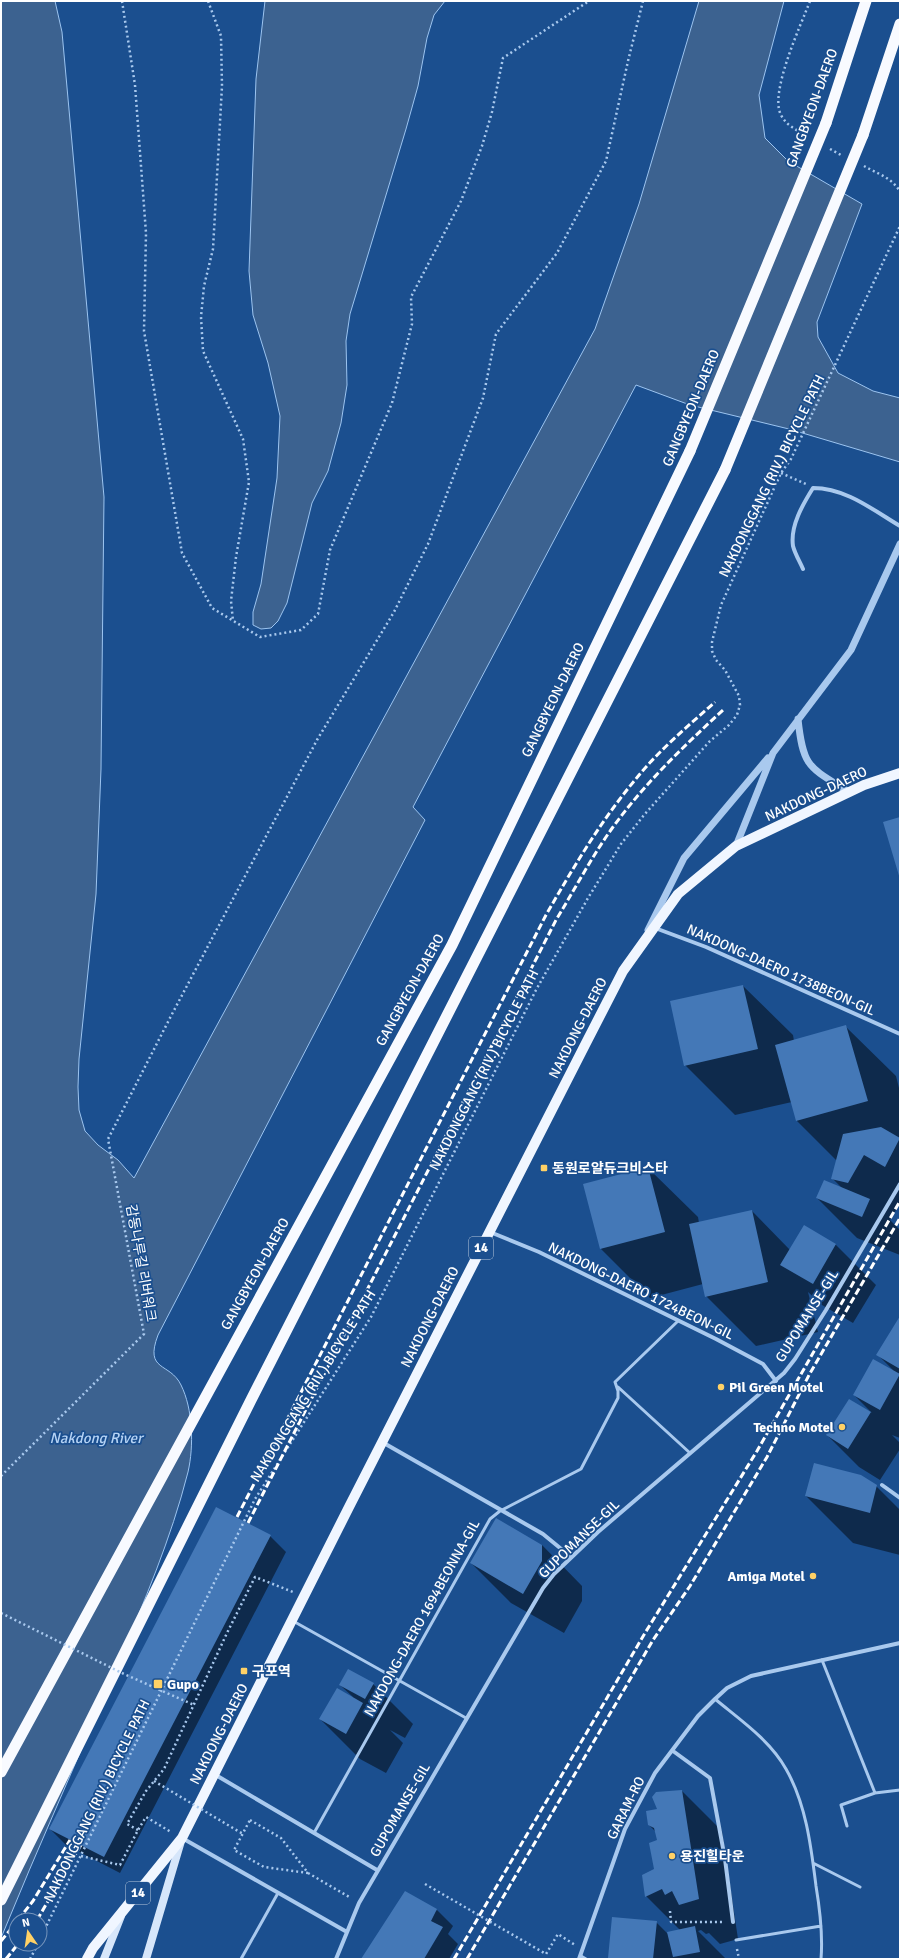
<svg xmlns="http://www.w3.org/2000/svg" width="901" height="1960" font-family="Signika,'Noto Sans KR',sans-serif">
  <rect width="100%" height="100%" fill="#1b4f8f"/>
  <path fill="#3c6290" stroke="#9cc4f0" d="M1 1H55L62 32 104 497 101 769 96 894 79 1059 78 1087 79 1110 85 1131 98 1145 118 1160 134 1178 595 329 639 204 699 1H784L759 95 765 138 788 161 862 204 817 322 818 337 838 373 873 391 900 398V462L789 429 690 405 636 385 413 807 425 820 158 1335C144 1372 170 1362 181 1385 193 1409 194 1446 188 1472 171 1539 144 1602 117 1666 79 1757 38 1847 1 1938Z
    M265 1H445L434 15 427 38 418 86 406 129 350 314 346 341 347 385 341 423 328 471 312 503 287 603 278 621 271 628 261 629 253 625V612L261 584 277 478 280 416 268 363 253 315 249 271 256 79Z"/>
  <path fill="#0007" d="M743 986 793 1035 794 1041 846 1027 896 1076 900 1092V1203L890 1220 900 1230V1255L857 1238 817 1198 843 1189 832 1178 837 1161 797 1121 792 1102 735 1115 685 1065Z
    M648 1168 698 1217 699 1223 752 1211 790 1250 804 1227 836 1245 876 1285 853 1323 822 1305 808 1292 818 1332 756 1346 706 1296 703 1284 650 1298 601 1249Z
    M900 1318V1438L892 1435 900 1443V1449L880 1480 859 1467 827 1435 849 1400 872 1413 854 1395 893 1370 878 1355Z
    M876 1486 900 1510V1555L853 1543 806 1496Z
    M216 1508 270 1536 286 1552 120 1873 66 1845 50 1829Z
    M542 1545 582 1586V1601L564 1633 511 1603 471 1563Z
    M373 1684 413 1724 405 1738 390 1730 403 1743 386 1773 360 1759 320 1719 353 1697 340 1685Z
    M682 1791 722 1831 738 1939 720 1944 709 1933 706 1934 701 1930 698 1931 726 1959H610L613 1918 656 1922 669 1935 680 1930 646 1896 655 1870 658 1841 656 1832 649 1825 658 1810Z
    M437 1910 453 1926 448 1934 458 1944 449 1959H363Z"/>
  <path fill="#4478b7" d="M900 817V879L883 822Z
    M743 985 758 1049 684 1066 670 1001Z
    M846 1025 868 1101 796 1121 775 1045Z
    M881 1127 900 1138 885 1167 864 1155 848 1183 831 1179 843 1134Z
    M648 1167 665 1232 600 1249 583 1184Z
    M824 1180 870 1199 862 1217 816 1198Z
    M752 1210 768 1282 705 1297 689 1224Z
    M804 1225 836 1244 813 1284 780 1265Z
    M900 1316V1369L876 1355Z
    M873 1359 900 1374 880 1410 853 1395Z
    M849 1399 871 1412 848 1449 826 1435Z
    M814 1463 861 1475 877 1485 870 1513 805 1496Z
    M216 1507 271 1535 104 1857 49 1829Z
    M496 1518 542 1545V1561L523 1594 470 1563Z
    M348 1669 374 1683 365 1699 339 1685Z
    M337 1688 363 1703 346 1734 319 1719Z
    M682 1790 699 1899 679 1905 672 1891 665 1895 662 1889 645 1897 642 1875 654 1869 649 1843 657 1840 654 1828 648 1825 646 1811 657 1809 652 1797 656 1792Z
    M405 1891 437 1909 431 1921 443 1927 424 1959H361Z
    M612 1917 657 1921 653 1959 608 1958Z
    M695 1926 700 1952 673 1957 667 1932Z"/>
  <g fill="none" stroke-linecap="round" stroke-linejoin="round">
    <path stroke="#a9c9ee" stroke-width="2.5" stroke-dasharray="2 3" stroke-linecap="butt" d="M122 1 135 85 146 233 144 331 182 553 212 608 260 637 301 630 318 614 330 550 392 403 412 324 411 297 461 201 482 146 492 112 503 58 589 1
      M208 1 221 36 222 86 213 249 204 286 201 317 203 351 243 439 249 482 236 557 231 601 233 621
      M806 135C796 130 786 125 781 115 769 93 801 25 810 1
      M830 149 841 155
      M864 166C876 173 893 178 900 192
      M781 473 806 484
      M1 1476 144 1334 108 1139 171 1016 317 740 394 612 428 544 483 398 496 334 557 253 606 161 628 61 643 1
      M250 1820 281 1838 308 1873 264 1867 234 1850Z
      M138 1830 127 1824 146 1791 164 1769 227 1633 255 1577 293 1592
      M81 1856 120 1865 138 1830 146 1817 171 1832
      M308 1873 351 1898
      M670 1911 671 1922H724
      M40 1939 255 1499 371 1317 536 990 588 898 621 844 644 815 709 742 729 725 737 715 740 705 739 696 725 670 716 660 712 651V642L721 605 781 473 791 459 900 226
      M737 1949 739 1959
      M30 1959 38 1944"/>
    <path stroke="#a9c9ee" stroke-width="3" d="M618 1387 690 1453
      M293 1621 466 1718
      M822 1660 875 1793
      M715 1699C739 1719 770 1740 786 1769 806 1804 811 1846 816 1886 820 1910 823 1935 821 1959
      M847 1826 841 1805 875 1793 900 1790
      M314 1833 490 1519 500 1511 581 1469 618 1398V1391L615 1382 678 1321
      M813 1863 860 1887
      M736 1940 821 1926
      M581 1956 586 1959
      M241 1959 278 1893"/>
    <path stroke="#a9c9ee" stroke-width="4" d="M803 569C800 562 795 554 793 546 790 526 803 504 813 488 846 488 873 510 900 526
      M655 928 706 947 900 1034
      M490 1232 539 1252 716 1339 763 1364 776 1381
      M382 1442 543 1534 571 1557
      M882 1485 900 1498
      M673 1751 710 1778 725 1859 733 1922
      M214 1774 377 1870
      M182 1838 347 1932
      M336 1959 359 1903 543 1588 554 1574 598 1532 784 1373 795 1359 826 1310 900 1184
      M579 1959 625 1829 655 1773 698 1716 715 1699 727 1688 751 1676 900 1643"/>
    <path stroke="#a9c9ee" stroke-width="7" d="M798 719C803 768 809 767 849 792
      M736 846 773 753 851 650 900 544
      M648 930 684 858 768 758"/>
    <path stroke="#d6e6fa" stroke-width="8" d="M104 1959 121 1916
      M146 1959 181 1841"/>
    <path stroke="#f0f6ff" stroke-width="10" d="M87 1959 93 1948 182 1838 349 1507 586 1043 623 971 678 894 736 846 864 785 900 773"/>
    <path stroke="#f8faff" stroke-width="11" d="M826 123 866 1
      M863 135 900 24
      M1 1772 452 945 690 451
      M1 1900 251 1400 725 470"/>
    <path stroke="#fff" stroke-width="3" stroke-dasharray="7 3" stroke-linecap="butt" d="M237 1517 546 915C573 868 600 822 635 780 658 751 687 727 715 702
      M248 1523 556 920C575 889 592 856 613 827 645 783 683 747 723 710
      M18 1920 33 1901 70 1840
      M37 1920 81 1845
      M1 1941 16 1923
      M6 1959 18 1944
      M454 1959 645 1633 757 1451 900 1201
      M467 1959 653 1640 690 1586 767 1457 809 1375 900 1218"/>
    <path stroke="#a9c9ee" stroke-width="2.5" stroke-dasharray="2 3" stroke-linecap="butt" d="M1 1613 124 1674 194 1705
      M154 1781 243 1834
      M425 1884 546 1954 558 1934 575 1945"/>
    <path stroke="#f8faff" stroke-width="11" d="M690 451 826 123
      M725 470 863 135"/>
  </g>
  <g fill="#ffd166" stroke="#1b4f8f" stroke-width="1.5">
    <rect x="540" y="1164" width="8" height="8" rx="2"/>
    <circle cx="721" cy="1387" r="4"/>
    <circle cx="842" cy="1427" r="4"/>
    <circle cx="813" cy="1576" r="4"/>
    <rect x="240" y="1667" width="8" height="8" rx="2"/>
    <rect x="153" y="1679" width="10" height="10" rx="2"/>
    <circle cx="672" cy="1856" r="4"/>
  </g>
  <g text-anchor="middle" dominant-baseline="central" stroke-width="3.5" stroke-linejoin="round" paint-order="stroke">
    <g fill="#1b4f8f" stroke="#bbcadd" stroke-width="1">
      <rect x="469" y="1237" width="24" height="22" rx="3"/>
      <rect x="126" y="1882" width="24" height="22" rx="3"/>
    </g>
    <g font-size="13" font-weight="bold" fill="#fff">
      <text x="481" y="1248">14</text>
      <text x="138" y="1893">14</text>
    </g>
    <g font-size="14" fill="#fff" stroke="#1b4f8f">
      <text transform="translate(812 108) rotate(-70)">GANGBYEON-DAERO</text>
      <text transform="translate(691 408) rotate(-67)">GANGBYEON-DAERO</text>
      <text transform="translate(772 476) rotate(-64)">NAKDONGGANG (RIV.) BICYCLE PATH</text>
      <text transform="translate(553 700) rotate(-64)">GANGBYEON-DAERO</text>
      <text transform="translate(816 794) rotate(-25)">NAKDONG-DAERO</text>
      <text transform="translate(781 970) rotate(24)">NAKDONG-DAERO 1738BEON-GIL</text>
      <text transform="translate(410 990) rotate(-61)">GANGBYEON-DAERO</text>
      <text transform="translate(578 1028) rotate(-63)">NAKDONG-DAERO</text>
      <text transform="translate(484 1070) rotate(-63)">NAKDONGGANG (RIV.) BICYCLE PATH</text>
      <text transform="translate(141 1263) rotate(80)">감동나루길 리버워크</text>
      <text transform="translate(255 1274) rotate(-61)">GANGBYEON-DAERO</text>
      <text transform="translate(641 1291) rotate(26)">NAKDONG-DAERO 1724BEON-GIL</text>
      <text transform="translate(807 1316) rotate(-58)">GUPOMANSE-GIL</text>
      <text transform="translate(430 1317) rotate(-63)">NAKDONG-DAERO</text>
      <text transform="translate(313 1386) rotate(-58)">NAKDONGGANG (RIV.) BICYCLE PATH</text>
      <text transform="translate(579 1539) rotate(-44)">GUPOMANSE-GIL</text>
      <text transform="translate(422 1618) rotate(-61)">NAKDONG-DAERO 1694BEONNA-GIL</text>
      <text transform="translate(219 1734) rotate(-63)">NAKDONG-DAERO</text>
      <text transform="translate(97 1801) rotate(-64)">NAKDONGGANG (RIV.) BICYCLE PATH</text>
      <text transform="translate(626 1808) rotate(-64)">GARAM-RO</text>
      <text transform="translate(400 1810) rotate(-60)">GUPOMANSE-GIL</text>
    </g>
    <g font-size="14" font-weight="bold" fill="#fff" stroke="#1b4f8f" text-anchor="start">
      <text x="552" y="1168">동원로얄듀크비스타</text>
      <text x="729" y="1387">Pil Green Motel</text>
      <text x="834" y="1427" text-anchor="end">Techno Motel</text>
      <text x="805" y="1576" text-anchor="end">Amiga Motel</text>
      <text x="252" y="1671">구포역</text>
      <text x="167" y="1684">Gupo</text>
      <text x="680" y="1856">용진힐타운</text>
    </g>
    <g font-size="15" font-style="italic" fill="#b5d3f5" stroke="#1b4f8f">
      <text x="96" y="1438">Nakdong River</text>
    </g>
  </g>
  <rect width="901" height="1960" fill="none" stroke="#ffffff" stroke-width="4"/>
  <g transform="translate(28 1932) rotate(347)"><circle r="19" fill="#1b4f8f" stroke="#7695bc"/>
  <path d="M0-3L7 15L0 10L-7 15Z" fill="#ffd166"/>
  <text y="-6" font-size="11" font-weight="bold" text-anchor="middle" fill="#ffffff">N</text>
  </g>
</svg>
